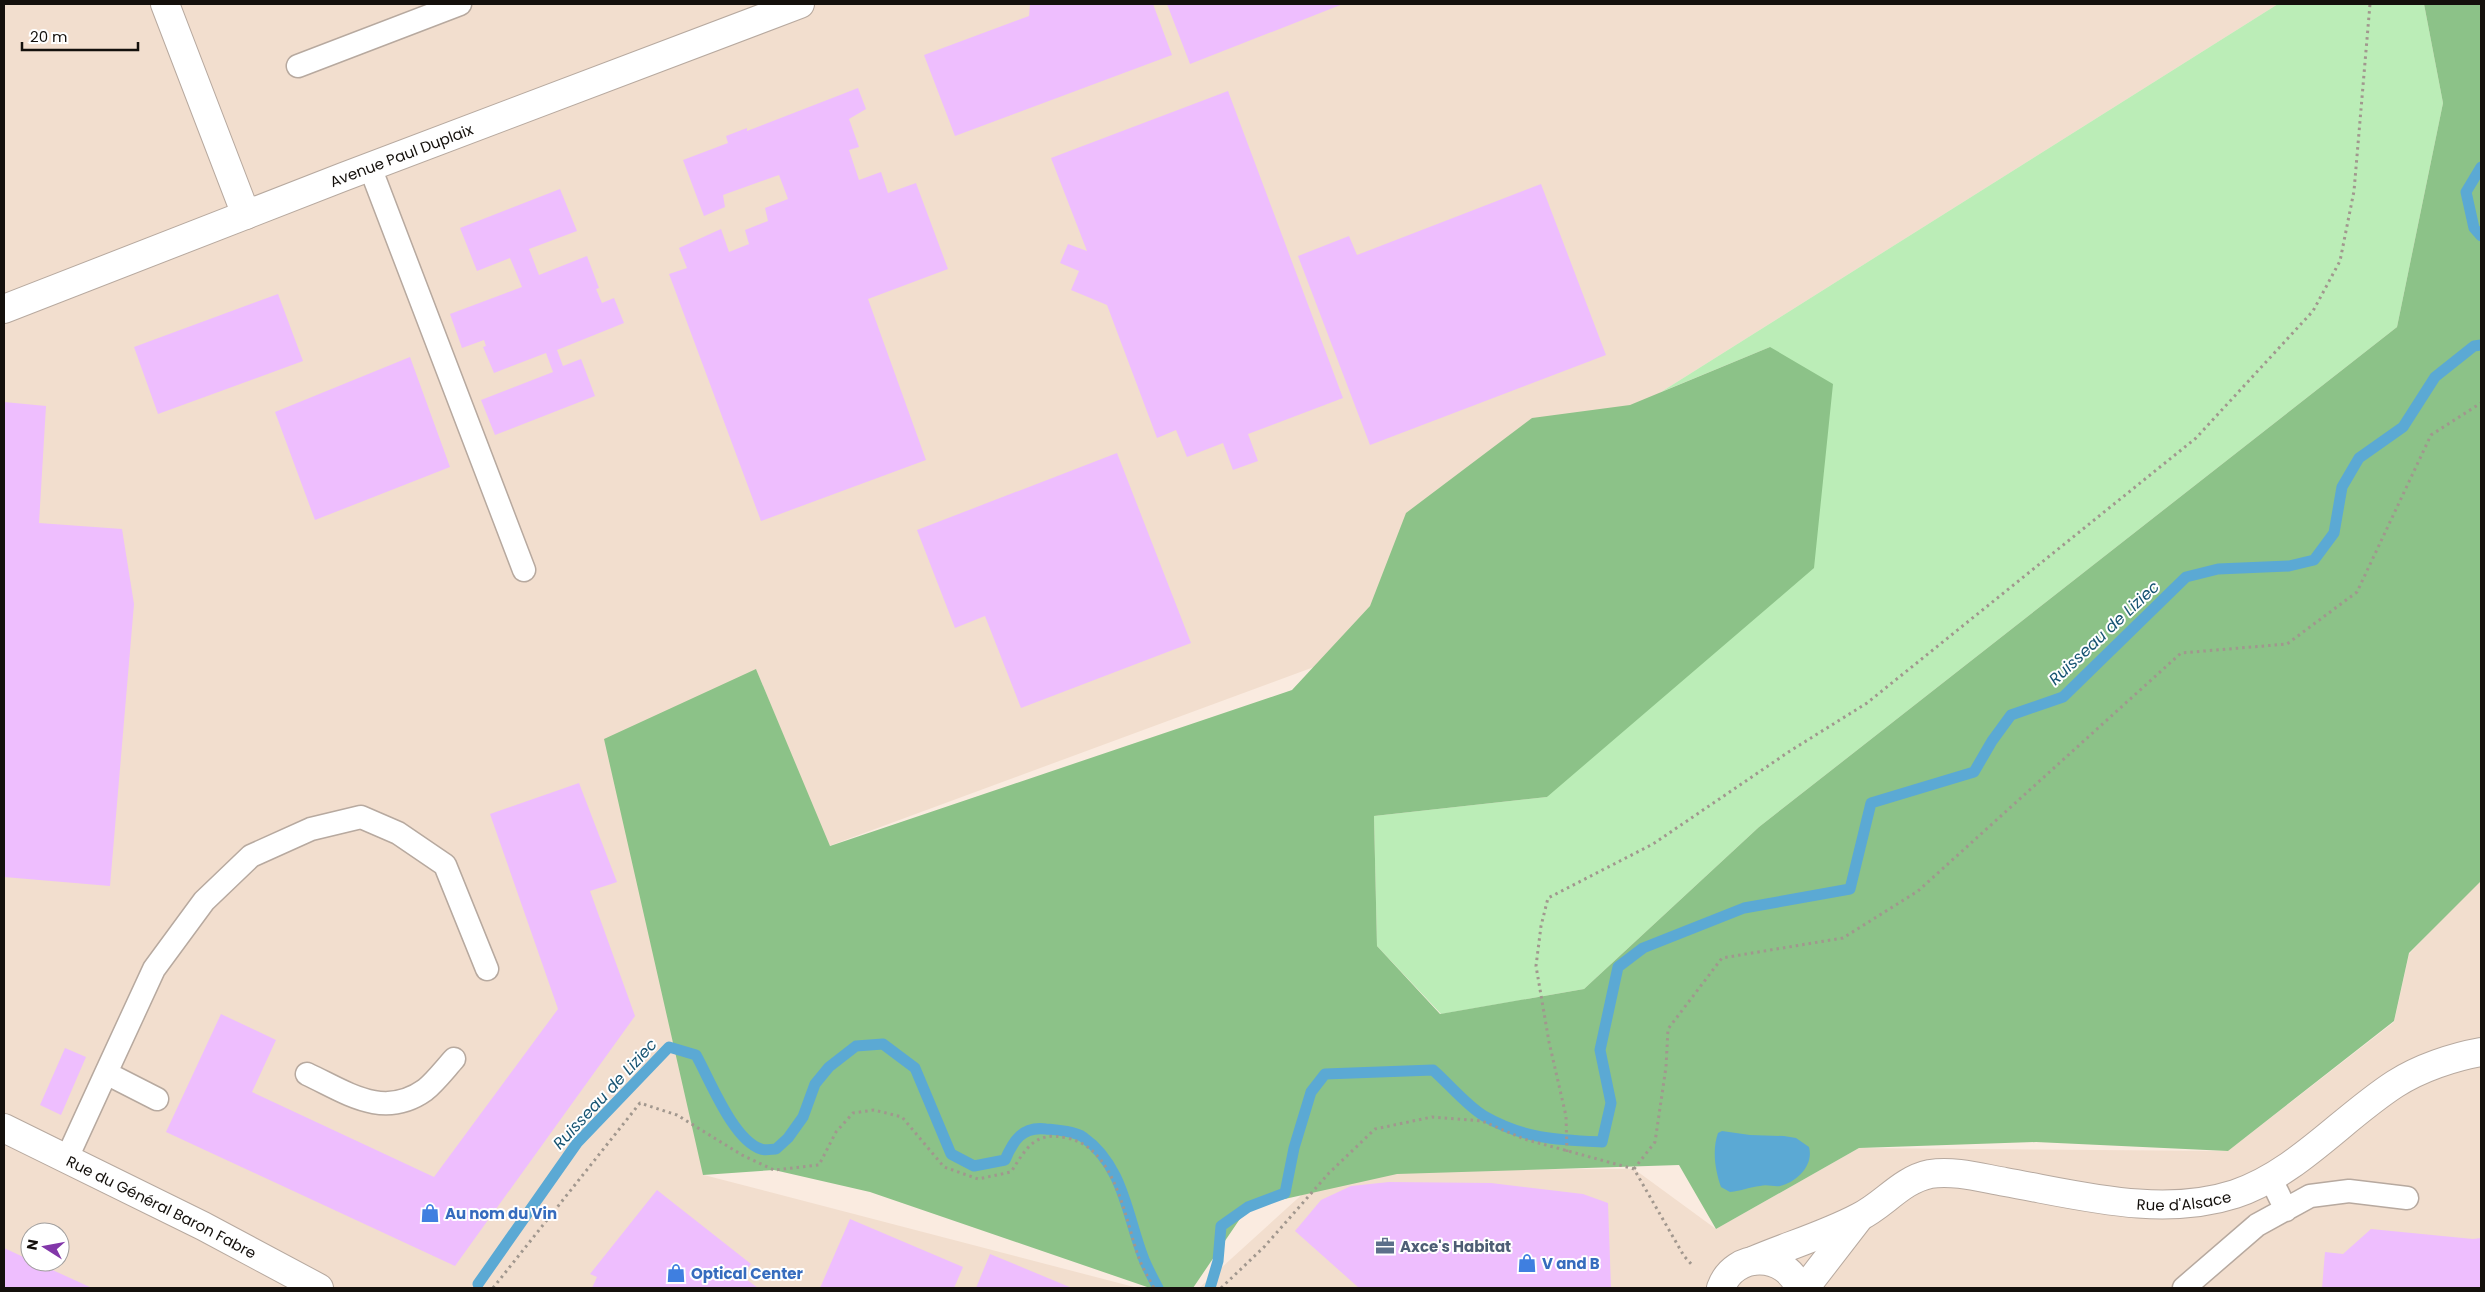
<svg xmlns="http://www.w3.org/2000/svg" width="2485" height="1292" font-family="Poppins,sans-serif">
  <rect width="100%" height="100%" fill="#faebe0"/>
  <path fill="#f2dece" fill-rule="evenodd" d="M4 4H2278L1661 392 1314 667 829 846 756 669 704 1175 1138 1288H4ZM30 1232H60V1262H30Z
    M2481 878V1288H1199L1329 1170 1634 1169 1716 1229 1859 1148 2228 1151 2394 1022 2409 954Z"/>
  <path fill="#bbedb7" d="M2278 4H2424L2443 103 2397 327 1759 827 1584 989 1441 1014 1377 946 1374 816 1547 797 1770 347 1661 392Z"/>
  <path fill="#8cc288" d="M2424 4H2481V881L2409 953 2394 1021 2228 1151 2036 1142 1859 1148 1716 1229 1679 1165 1397 1174 1248 1207 1193 1288H1150L870 1192 774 1170 703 1175 604 739 756 669 830 846 1292 690 1370 606 1406 513 1532 418 1630 405 1770 347 1833 384 1814 568 1547 797 1374 816 1377 946 1440 1014 1584 989 1759 827 2397 327 2443 103Z"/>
  <path fill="#5ba9d4" d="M1722 1131 1750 1135 1784 1136 1796 1138 1809 1147C1814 1165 1797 1182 1780 1186 1774 1187 1767 1184 1760 1186 1750 1187 1741 1191 1730 1192L1721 1187C1715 1170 1712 1150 1718 1133Z"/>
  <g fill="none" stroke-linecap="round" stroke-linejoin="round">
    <path stroke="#5ba9d4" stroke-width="11" d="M2481 167 2466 192 2474 228 2481 236
      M478 1284 577 1143 669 1047 696 1055C710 1080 733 1140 761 1149 765 1151 772 1149 776 1149L788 1138 803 1117 815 1084 829 1067 856 1046 883 1044 915 1068 951 1154 974 1166 1005 1160C1013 1141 1022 1126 1046 1129 1056 1130 1074 1131 1083 1137 1123 1165 1127 1215 1143 1257 1147 1268 1153 1278 1158 1288
      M1210 1288 1218 1261 1221 1226 1248 1207 1285 1193 1294 1148 1311 1092 1325 1074 1433 1070C1448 1083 1467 1106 1484 1116 1524 1139 1558 1140 1602 1142L1611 1103 1600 1050 1618 967 1643 948 1744 908 1850 889 1871 803 1974 772 1992 741 2011 715 2063 697 2186 577 2218 569 2289 566 2314 560 2334 533 2342 487 2359 458 2403 427 2435 377 2474 346 2481 345"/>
  </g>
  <path fill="#eebefe" d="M1030 4H1153L1172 55 955 136 924 55 1029 16Z
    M1167 4H1343L1190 64Z
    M858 88 866 109 849 119 859 147 849 150 859 180 881 172 888 193 916 183 948 269 868 299 926 460 761 521 669 274 687 268 679 248 721 229 729 252 749 244 745 230 768 221 765 208 788 199 779 175 723 195 725 207 704 216 683 160 728 143 726 136 747 128V131Z
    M1228 91 1343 398 1248 434 1258 461 1233 470 1223 443 1187 457 1176 430 1157 438 1107 305 1071 290 1079 271 1060 263 1068 244 1087 251 1051 158Z
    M1541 184 1606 355 1370 445 1298 256 1349 236 1357 255Z
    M560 189 577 231 529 249 539 275 587 256 599 288 596 289 602 303 614 298 624 323 557 350 563 366 581 359 595 396 495 435 481 400 553 372 546 353 494 373 483 347 486 346 484 340 462 348 450 314 522 287 510 258 477 271 460 228Z
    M278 294 303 361 158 414 134 347Z
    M410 357 450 467 315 520 275 412Z
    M4 402 46 406 39 523 122 529 134 604 110 886 4 877Z
    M1117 453 1191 643 1021 708 985 616 955 628 917 530Z
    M579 783 617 882 590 891 635 1016 455 1266 166 1132 221 1014 276 1040 252 1092 434 1177 558 1009 490 814Z
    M65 1048 86 1057 61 1115 40 1105Z
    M1389 1182 1491 1183 1583 1194 1608 1203 1611 1288H1359L1295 1231 1321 1200 1351 1186Z
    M657 1190 751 1264 742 1276 758 1288H592L597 1277 590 1274Z
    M850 1219 963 1267 954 1288H820Z
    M2371 1229 2473 1239 2481 1238V1288H2322L2325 1252 2343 1254Z
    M4 1248 30 1260V1262H35L92 1288H4Z
    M990 1254 1072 1288H976Z"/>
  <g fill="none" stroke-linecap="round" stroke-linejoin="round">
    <g stroke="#b7a99f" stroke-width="25">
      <path id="service" d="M298 66 460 4
        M370 167 524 570
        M106 1073 154 969 204 901 251 856 311 829 361 817 398 833 445 865 487 969
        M307 1074C346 1092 383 1120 425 1090 435 1082 445 1069 454 1059
        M67 1158 106 1073 157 1099
        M2270 1177 2286 1210
        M2184 1288 2257 1225 2310 1196 2349 1191 2407 1198"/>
    </g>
    <g stroke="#b7a99f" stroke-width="30">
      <g id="minor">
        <path d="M165 4 246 215"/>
        <path id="s1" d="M1752 1261C1787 1246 1825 1235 1859 1217 1884 1205 1901 1180 1930 1174 1954 1170 1982 1178 2005 1182 2079 1195 2161 1218 2235 1194 2297 1173 2341 1119 2395 1084 2420 1068 2453 1057 2481 1052"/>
        <path d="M1721 1288C1734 1251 1786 1252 1799 1288"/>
        <path d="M1805 1288 1859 1218"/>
      </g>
    </g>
    <g stroke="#b7a99f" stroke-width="30">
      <g id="secondary">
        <path id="s2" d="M4 309 343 177 800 4"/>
        <path id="s3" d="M4 1128 203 1226 319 1288"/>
      </g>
    </g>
    <path stroke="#a1978e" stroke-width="3" stroke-dasharray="2.5 4" stroke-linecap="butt" d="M1567 1152 1566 1116 1549 1042 1536 966 1541 926 1548 898 1653 844 1790 751 1867 703 2196 438 2313 311 2340 261 2354 191 2370 4
      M1634 1169 1655 1142 1666 1067 1668 1029 1722 958 1843 938 1918 891 2181 653 2287 644 2357 592 2431 435 2481 403
      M493 1288 640 1103 677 1115 742 1155 774 1170 819 1165 836 1132 853 1113 874 1110 902 1117 944 1167 978 1179 1011 1172C1027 1147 1035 1131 1067 1138 1117 1148 1125 1222 1140 1261 1144 1270 1149 1279 1154 1288
      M1221 1288 1265 1246 1329 1173 1375 1129 1432 1117 1482 1121 1524 1139 1634 1169 1684 1256 1693 1266"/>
    <use href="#service" stroke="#fff" stroke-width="22"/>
    <use href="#minor" stroke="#fff" stroke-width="28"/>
    <use href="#secondary" stroke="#fff" stroke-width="28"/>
  </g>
  <defs>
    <g id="shop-bare" transform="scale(1.5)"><path d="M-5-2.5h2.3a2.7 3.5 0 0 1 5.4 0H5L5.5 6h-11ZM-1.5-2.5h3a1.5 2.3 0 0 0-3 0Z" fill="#3f7fe0" stroke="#fff" stroke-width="2.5" paint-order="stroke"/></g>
    <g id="office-bare" transform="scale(1.5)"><path d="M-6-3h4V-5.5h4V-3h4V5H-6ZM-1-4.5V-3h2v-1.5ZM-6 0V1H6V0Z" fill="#5c6f8a" stroke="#fff" stroke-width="2.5" paint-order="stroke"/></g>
  </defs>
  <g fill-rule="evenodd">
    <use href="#shop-bare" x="430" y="1213"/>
    <use href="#office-bare" x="1385" y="1246"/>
    <use href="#shop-bare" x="1527" y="1263"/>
    <use href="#shop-bare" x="676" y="1273"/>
  </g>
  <g text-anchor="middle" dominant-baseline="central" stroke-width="4" stroke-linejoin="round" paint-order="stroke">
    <g font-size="15" fill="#14100c" stroke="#fff">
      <text stroke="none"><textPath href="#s2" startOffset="426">Avenue Paul Duplaix</textPath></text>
      <text stroke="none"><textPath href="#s1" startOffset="456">Rue d'Alsace</textPath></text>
      <text stroke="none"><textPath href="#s3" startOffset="176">Rue du Général Baron Fabre</textPath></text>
    </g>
    <g font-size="15" font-weight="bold" fill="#366cbe" stroke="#fff" text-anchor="start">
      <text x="445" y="1213">Au nom du Vin</text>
      <text x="1542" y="1263">V and B</text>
      <text x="691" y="1273">Optical Center</text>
    </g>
    <g font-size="15" font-weight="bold" fill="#4e5e75" stroke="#fff" text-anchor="start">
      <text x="1400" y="1246">Axce's Habitat</text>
    </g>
    <g font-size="16" font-style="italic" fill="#175472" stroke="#fff">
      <text transform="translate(2104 633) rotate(-43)">Ruisseau de Liziec</text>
      <text transform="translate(605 1094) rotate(-47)">Ruisseau de Liziec</text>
    </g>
  </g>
  <rect width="2485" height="1292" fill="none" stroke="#14100c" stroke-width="10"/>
  <g transform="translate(45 1247) rotate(281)"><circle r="24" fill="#ffffff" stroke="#a19f9e"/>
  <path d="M0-4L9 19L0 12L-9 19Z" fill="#8237a9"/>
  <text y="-8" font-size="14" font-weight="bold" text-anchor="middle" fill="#14100c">N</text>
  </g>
  <path d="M22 42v8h116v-8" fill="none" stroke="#14100c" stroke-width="2.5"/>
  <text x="30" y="42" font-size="15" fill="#14100c" stroke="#ffffff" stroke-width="4" paint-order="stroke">20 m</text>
</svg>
